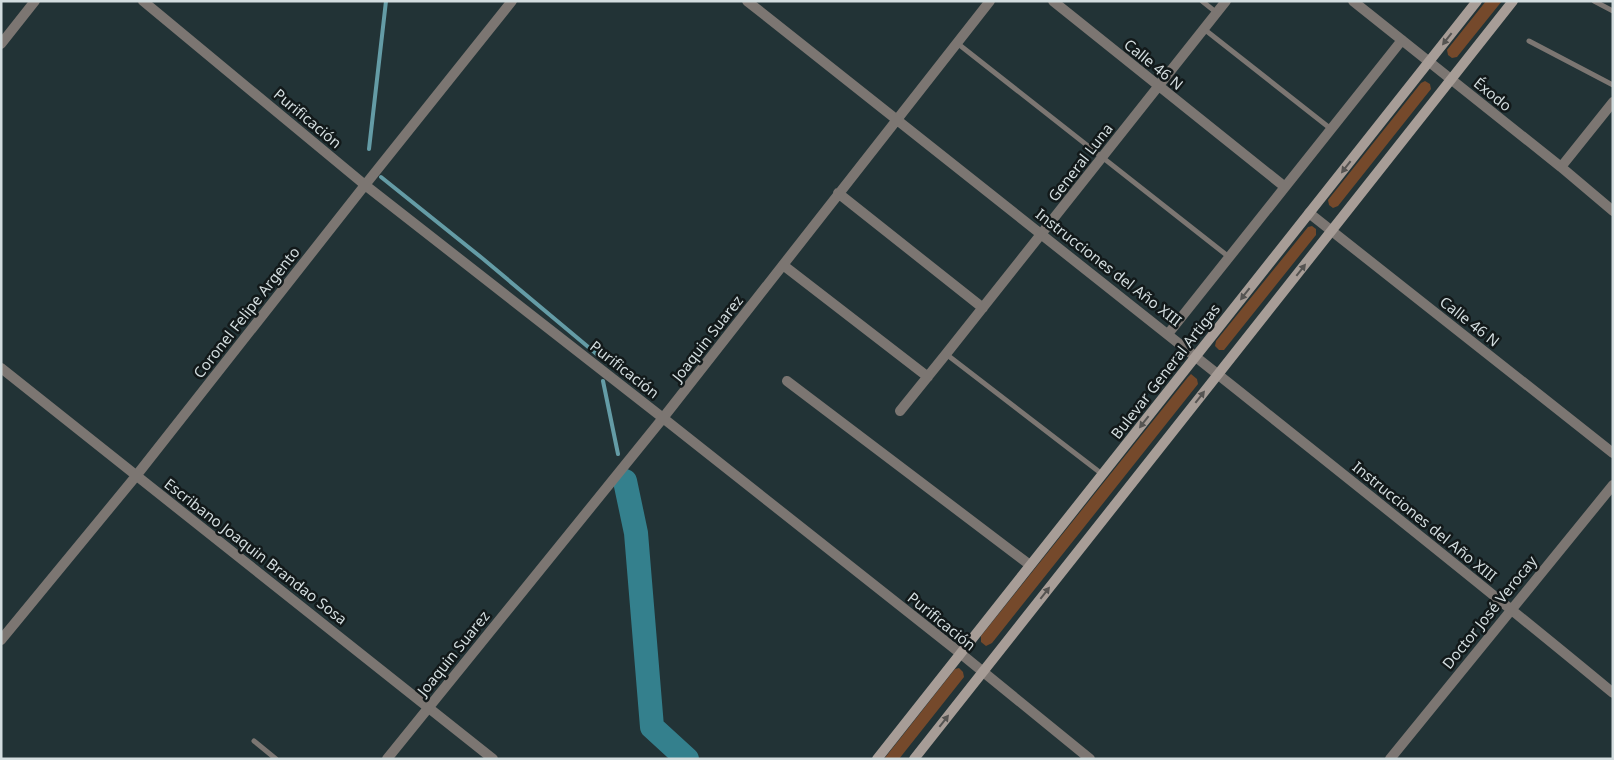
<svg xmlns="http://www.w3.org/2000/svg" width="1614" height="760" font-family="'Noto Sans',sans-serif">
  <rect width="100%" height="100%" fill="#223336"/>
  <path fill="#75492b" d="M1486 1H1502L1457 57 1452 58 1448 55 1447 50Z
    M1425 81 1430 84 1431 89 1338 206 1333 208 1329 205 1328 200 1421 83Z
    M1312 226 1316 229V235L1224 350H1219L1215 346 1216 341 1308 227Z
    M1191 374 1197 379 1198 384 992 643 986 646 981 642V636L1188 377Z
    M959 668 963 672 964 677 899 759H884L955 669Z"/>
  <g fill="none" stroke-linecap="round" stroke-linejoin="round">
    <path stroke="#649ca6" stroke-width="4" d="M369 149 386 1
      M381 177 482 258 599 356
      M603 381 618 454"/>
    <path stroke="#34808d" stroke-width="24" d="M625 481 636 533 652 727 687 759"/>
    <path stroke="#7c7672" stroke-width="5" d="M1202 1 1217 13
      M1594 1 1613 11
      M1204 29 1331 129
      M1529 41 1613 85
      M957 43 1229 257
      M946 354 1102 474
      M254 741 276 759"/>
    <path stroke="#7c7672" stroke-width="10" d="M143 1 365 185 663 418 960 653 1090 759
      M747 1C912 130 1076 261 1240 392 1365 492 1490 591 1613 693
      M1053 1 1285 187
      M1353 1 1561 167 1613 211
      M1 44 35 1
      M1561 167 1613 102
      M838 193 983 308
      M1309 213 1613 453
      M783 265 928 377
      M1168 334 1402 40
      M1 368 493 759
      M787 381 1030 565
      M900 411 946 354 1226 1
      M1 640 136 476 365 185 512 1
      M387 759 663 418 990 1
      M1390 759 1613 485"/>
    <path stroke="#a79d97" stroke-width="10" d="M877 759 1477 1
      M914 759 1513 1"/>
  </g>
  <defs><path id="oneway-solid" d="M-6-.8H1V-3.2L6.5 0L1 3.2V.8H-6Z" transform="scale(1.25)"/></defs>
  <g fill="#555452">
    <use href="#oneway-solid" transform="translate(1447 39) rotate(128)"/>
    <use href="#oneway-solid" transform="translate(1346 167) rotate(128)"/>
    <use href="#oneway-solid" transform="translate(1301 270) rotate(-52)"/>
    <use href="#oneway-solid" transform="translate(1245 294) rotate(128)"/>
    <use href="#oneway-solid" transform="translate(1200 397) rotate(-52)"/>
    <use href="#oneway-solid" transform="translate(1144 422) rotate(128)"/>
    <use href="#oneway-solid" transform="translate(1045 593) rotate(-52)"/>
    <use href="#oneway-solid" transform="translate(944 721) rotate(-52)"/>
  </g>
  <g text-anchor="middle" dominant-baseline="central" stroke-width="5" stroke-linejoin="round" paint-order="stroke">
    <g font-size="15" fill="#d3dddf" stroke="#12191a">
      <text transform="translate(1154 64) rotate(39)">Calle 46 N</text>
      <text transform="translate(1493 94) rotate(39)">Éxodo</text>
      <text transform="translate(308 118) rotate(40)">Purificación</text>
      <text transform="translate(1080 162) rotate(-52)">General Luna</text>
      <text transform="translate(1109 267) rotate(38)">Instrucciones del Año XIII</text>
      <text transform="translate(246 312) rotate(-52)">Coronel Felipe Argento</text>
      <text transform="translate(1470 321) rotate(38)">Calle 46 N</text>
      <text transform="translate(707 338) rotate(-52)">Joaquin Suarez</text>
      <text transform="translate(625 369) rotate(38)">Purificación</text>
      <text transform="translate(1165 371) rotate(-52)">Bulevar General Artigas</text>
      <text transform="translate(1425 521) rotate(39)">Instrucciones del Año XIII</text>
      <text transform="translate(256 551) rotate(38)">Escribano Joaquin Brandao Sosa</text>
      <text transform="translate(1489 612) rotate(-51)">Doctor José Verocay</text>
      <text transform="translate(942 621) rotate(39)">Purificación</text>
      <text transform="translate(453 653) rotate(-51)">Joaquin Suarez</text>
    </g>
  </g>
  <rect width="1614" height="760" fill="none" stroke="#d3dddf" stroke-width="5"/>
</svg>
